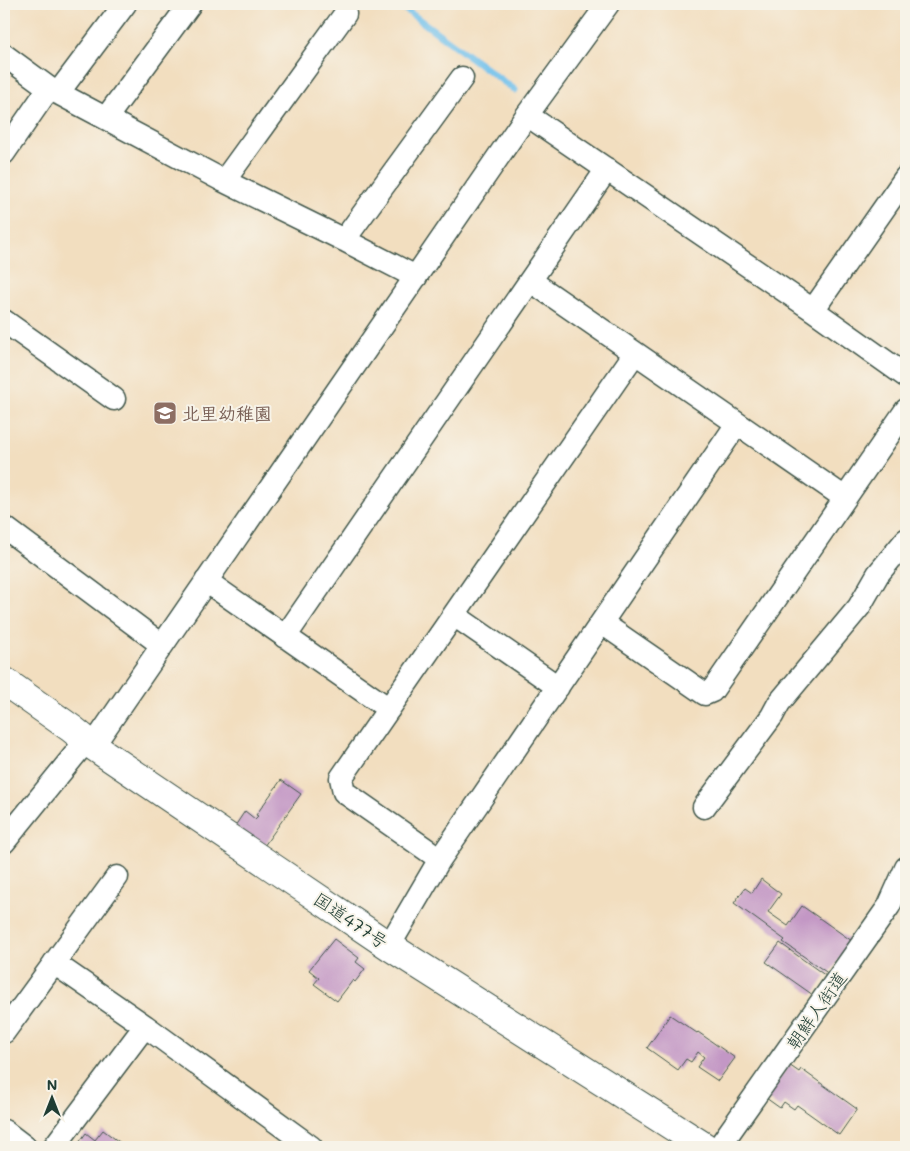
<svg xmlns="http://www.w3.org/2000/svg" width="910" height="1151" font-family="Mali,'Klee One',sans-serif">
  <rect width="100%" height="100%" fill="#f7f3e8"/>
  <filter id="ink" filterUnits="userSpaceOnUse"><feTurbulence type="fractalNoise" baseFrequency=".02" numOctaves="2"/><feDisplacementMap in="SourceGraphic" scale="10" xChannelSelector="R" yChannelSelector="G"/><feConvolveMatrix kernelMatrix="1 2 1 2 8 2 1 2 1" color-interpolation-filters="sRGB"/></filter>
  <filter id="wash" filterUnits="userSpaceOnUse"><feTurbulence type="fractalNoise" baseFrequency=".0096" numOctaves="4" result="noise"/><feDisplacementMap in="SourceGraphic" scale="20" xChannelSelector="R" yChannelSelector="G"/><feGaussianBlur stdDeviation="1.12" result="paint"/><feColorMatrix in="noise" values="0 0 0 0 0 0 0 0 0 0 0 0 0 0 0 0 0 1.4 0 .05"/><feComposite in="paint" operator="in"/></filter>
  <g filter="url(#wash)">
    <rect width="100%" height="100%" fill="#f2debf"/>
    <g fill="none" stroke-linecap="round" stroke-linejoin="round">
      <path stroke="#71c1ec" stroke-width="7" d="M398 4 515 90"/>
    </g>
    <g id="blocks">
      <path fill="#c397c5" d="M281 780 301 794 264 846 235 826 245 811 255 819 258 816 256 815Z
        M761 879 781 894 768 912 788 926 802 906 852 941 829 974 783 942 785 940 734 903 745 888 752 893Z
        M334 939 359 958 356 962 365 969 355 982 353 980 337 1001 314 984 319 978 309 970Z
        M780 943 826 976 813 995 766 962Z
        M670 1015 697 1033 698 1032 735 1058 718 1081 697 1067 704 1057 698 1052 691 1062 686 1059 678 1070 647 1048Z
        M789 1065 799 1072 801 1069 857 1109 839 1135 797 1105 794 1109 784 1102 780 1108 766 1098Z
        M103 1130 126 1147H76L86 1133 95 1140Z"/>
    </g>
  </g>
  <g filter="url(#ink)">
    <use href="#blocks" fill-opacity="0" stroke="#3f5549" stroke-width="1"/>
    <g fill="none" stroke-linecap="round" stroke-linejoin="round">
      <g stroke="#3f5549" stroke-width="25">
        <path id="minor" d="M4 55 49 88 58 93 224 181 344 240 416 277
          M58 93 125 4
          M527 115 813 310 906 376
          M106 118 190 4
          M4 153 49 88
          M224 181 345 14
          M344 240 462 78
          M531 281 845 498
          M813 310 906 177
          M4 321 114 399
          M4 527 162 645
          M206 581 389 709
          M454 615 558 687
          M602 623 705 694 712 691 906 410
          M285 637 607 169
          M93 746 527 115 608 4
          M704 807 772 716 779 703 859 607 878 574 906 540
          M4 842 86 741
          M440 859 344 792 341 778 635 353
          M389 946 440 859 737 424
          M54 963 145 1026 311 1147
          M4 1032 117 877
          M4 1131 25 1147
          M54 1147 145 1026
          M719 1147 889 906 906 868"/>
      </g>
      <g stroke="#3f5549" stroke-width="30">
        <path id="highway" d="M4 681 72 729 93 746 389 946 705 1147"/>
      </g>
      <use href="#minor" stroke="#fff" stroke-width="22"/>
      <use href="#highway" stroke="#fff" stroke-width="28"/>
    </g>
  </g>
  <defs>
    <g id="school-square" transform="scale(1.25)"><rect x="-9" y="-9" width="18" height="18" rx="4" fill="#8d6e63" stroke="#f7f3e8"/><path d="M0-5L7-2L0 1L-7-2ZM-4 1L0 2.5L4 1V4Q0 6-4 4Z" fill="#fff"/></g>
  </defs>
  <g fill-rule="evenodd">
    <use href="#school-square" x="165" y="413"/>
  </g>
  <g text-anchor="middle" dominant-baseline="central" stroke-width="4" stroke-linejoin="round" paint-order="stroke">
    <g font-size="18" font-weight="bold" fill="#785e54" stroke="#f7f3e8" text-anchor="start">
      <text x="182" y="413">北里幼稚園</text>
    </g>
    <g font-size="18" fill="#1f3d34" stroke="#f7f3e8">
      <text transform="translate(351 920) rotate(34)">国道477号</text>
      <text transform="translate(816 1010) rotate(-55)">朝鮮人街道</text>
    </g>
  </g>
  <rect width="910" height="1151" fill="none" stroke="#f7f3e8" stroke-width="20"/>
  <g transform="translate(52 1098)" stroke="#f7f3e8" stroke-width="4" paint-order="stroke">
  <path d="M0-4L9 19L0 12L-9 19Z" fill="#1f3d34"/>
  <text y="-8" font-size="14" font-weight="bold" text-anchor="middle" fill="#1f3d34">N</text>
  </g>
</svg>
